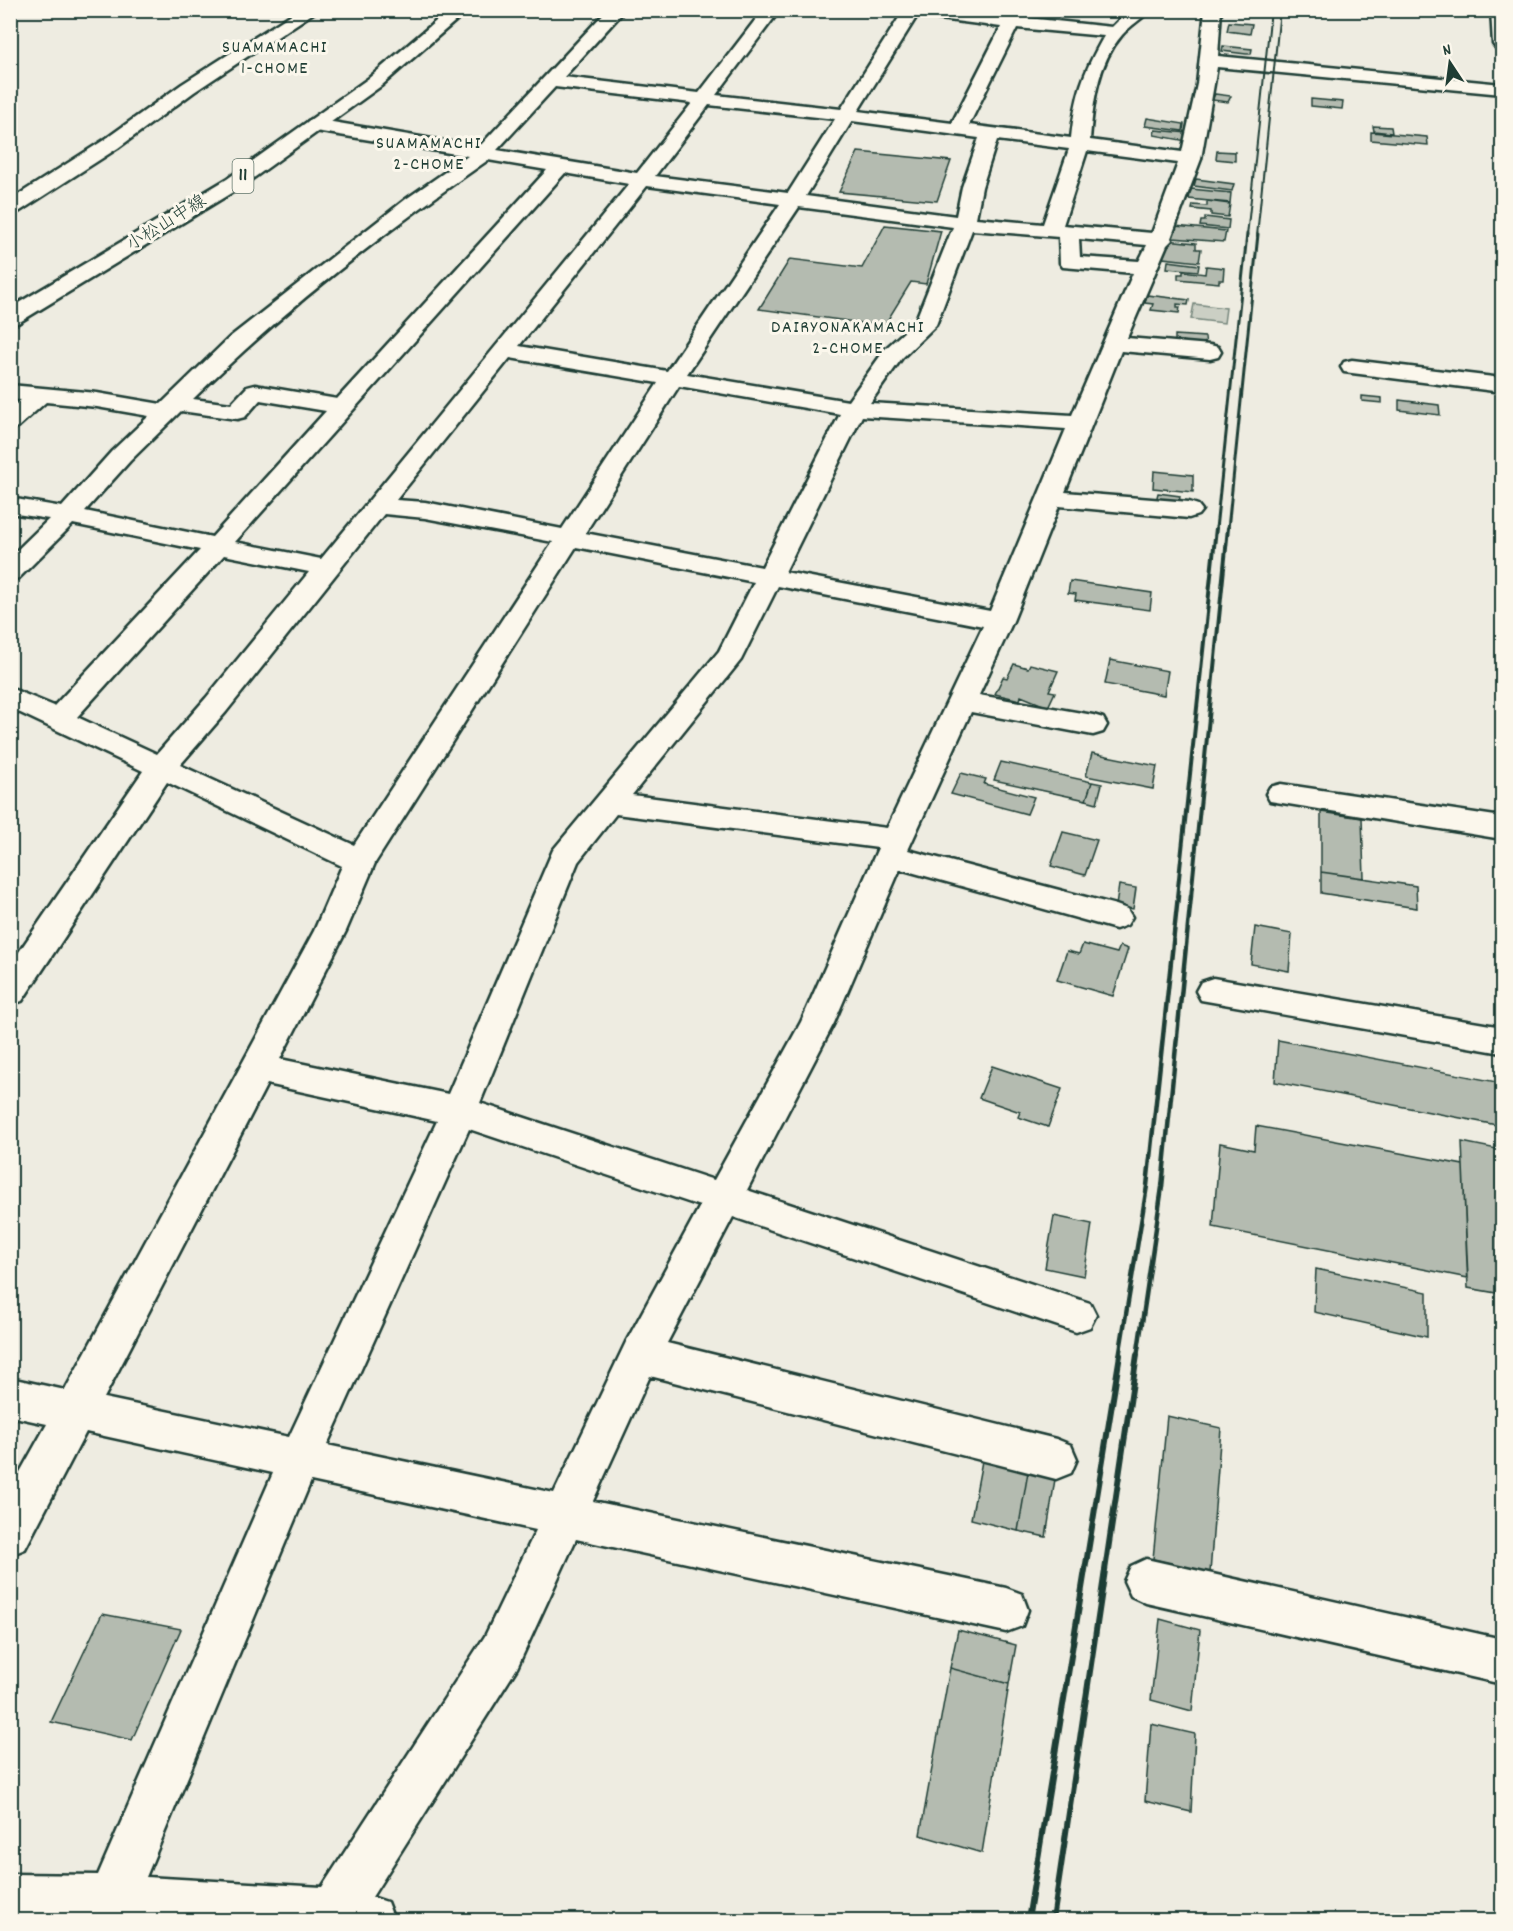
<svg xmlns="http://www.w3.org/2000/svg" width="1513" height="1931" font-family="Dekko,'Klee One',sans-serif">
  <rect width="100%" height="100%" fill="#eeece1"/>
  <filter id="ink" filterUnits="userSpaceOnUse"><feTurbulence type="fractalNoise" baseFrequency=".0167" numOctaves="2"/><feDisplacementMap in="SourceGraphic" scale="12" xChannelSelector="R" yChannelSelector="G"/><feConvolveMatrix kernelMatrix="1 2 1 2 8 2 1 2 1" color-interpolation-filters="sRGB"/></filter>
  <g filter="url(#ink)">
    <path fill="#cbcfc4" stroke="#75867c" stroke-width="1.5" d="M1194 304 1226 308 1224 323 1191 319Z"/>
    <path fill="#b4bbb0" stroke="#1f3d34" stroke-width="1.5" d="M1229 22 1252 24 1250 34 1227 31Z
      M1223 46 1252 49 1251 54H1246L1222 51Z
      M1215 94 1231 96 1228 102 1212 100Z
      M1311 99 1343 102 1342 109 1311 106Z
      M1147 118 1184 124 1183 131 1145 126Z
      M1373 126 1391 127 1392 133 1374 131Z
      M1155 130 1188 133 1186 141 1154 135Z
      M1371 132 1427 137 1428 145 1371 140Z
      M1217 151 1235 152V161L1216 159Z
      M858 152 951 161 937 201 839 192Z
      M1196 179 1234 184 1232 191 1194 186Z
      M1191 189 1231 193 1230 203 1189 199Z
      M1207 201 1230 204 1228 217 1211 215V211L1192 209 1193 205 1207 206Z
      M1205 217 1229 220 1228 229 1200 226 1201 221H1205Z
      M885 225 941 231 926 284 911 282 884 326 759 309 790 259 862 268Z
      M1175 226 1226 231 1224 242 1173 238Z
      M1166 240 1196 243V249H1201L1199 262 1163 258Z
      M1168 261 1199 265 1198 271 1167 268Z
      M1206 266 1224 268 1223 280H1219V283L1178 279V274H1183V271L1205 274Z
      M1147 295 1189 300 1188 305 1177 304V307H1180L1179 313 1151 310 1153 304 1145 303Z
      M1175 335 1205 337 1206 347 1175 344Z
      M1362 396 1382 398V403L1362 401Z
      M1399 400 1439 405 1440 415 1399 410Z
      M1154 471 1193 475V492L1153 488Z
      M1158 493 1180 496 1179 504 1156 501Z
      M1070 581 1152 593 1150 610 1075 600 1076 594 1068 593Z
      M1110 660 1168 671 1164 695 1105 684Z
      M1014 664 1028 668 1030 664 1058 671 1049 691 1055 692 1048 707 1021 696 1020 700 995 694 1003 677 1007 678Z
      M1092 753 1157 766 1153 789 1086 776Z
      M1001 762 1092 782 1086 800 994 780Z
      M1498 766H1502V813V812Z
      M961 773 986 779 984 784 1034 797 1027 814 951 794Z
      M1092 782 1102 784 1097 803 1086 800Z
      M1321 812 1362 818 1364 878 1321 872Z
      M1063 832 1097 840 1085 875 1051 866Z
      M1321 872 1416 886 1417 908 1321 893Z
      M1119 885 1136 888 1133 909 1116 906Z
      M1255 927 1292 934 1289 971 1251 964Z
      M1083 944 1117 953 1120 946 1128 949 1113 996 1057 980 1067 951 1079 954Z
      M1278 1040 1502 1083V1126L1275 1082Z
      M992 1066 1062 1089 1048 1127 1018 1117 1020 1112 979 1098Z
      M1256 1126 1463 1165 1468 1278 1213 1227 1220 1143 1254 1150Z
      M1462 1142 1502 1150V1294L1468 1288Z
      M1054 1216 1092 1224 1084 1276 1045 1268Z
      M1316 1269 1427 1292V1337L1314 1312Z
      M1167 1416 1221 1428 1210 1573 1153 1559Z
      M982 1461 1028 1472 1018 1531 971 1519Z
      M1028 1472 1055 1479 1046 1537 1018 1531Z
      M102 1614 181 1629 132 1740 51 1722Z
      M1160 1619 1200 1630 1192 1711 1151 1700Z
      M958 1630 1016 1645 1009 1684 950 1668Z
      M950 1668 1009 1684 982 1853 920 1835Z
      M1151 1724 1195 1734 1191 1812 1145 1801Z"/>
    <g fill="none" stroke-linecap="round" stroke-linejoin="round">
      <g stroke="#1f3d34" stroke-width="5">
        <path id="minor" d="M298 10H318L194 92 118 148 17 213 10 215V200L104 140 182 84Z
          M607 10H625L564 77 699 93 763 10H780L716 95 841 109 902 13 900 10H951L1112 27 1129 10H1150C1142 19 1131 25 1122 35 1097 64 1093 104 1090 140L1182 152 1197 84 1205 10H1221L1218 56 1502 84V94L1217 67 1201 159 1171 238 1172 240 1167 245 1127 338 1210 345 1218 347 1221 352 1218 357 1210 359 1121 351 1065 492 1189 502 1198 505 1202 510 1198 515 1189 518 1059 506 1013 621 979 695 1093 715 1103 718 1107 725 1103 732 1093 735 971 712 908 850 1116 905 1127 909 1132 917 1127 925 1116 929 900 869 834 1023 747 1190 1090 1303 1096 1315 1090 1327 1076 1332 733 1217 667 1343 1056 1439 1071 1445 1077 1459 1071 1473 1056 1479 650 1376 593 1501 1006 1588 1022 1594 1028 1610 1022 1626 1006 1632 576 1539 517 1668 372 1897 387 1902 394 1920H10V1874L98 1875 273 1473 86 1432 25 1549 10 1555V1490L47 1424 10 1416V1378L65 1390 314 931 342 866 167 782 22 1001 10 1005V965L143 771 10 708V688L54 706 200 550 73 524 19 578 10 580V557L49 519 10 513V498L62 507 112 451 149 416 97 407 46 402 18 427 10 429V409L21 400 10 399V385L97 393 161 404 230 337 406 199 468 156 315 131 308 129 306 125 308 121 315 119 479 147ZM917 16 1001 27 952 123 858 111ZM1017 28 1104 36C1082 75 1076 94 1071 138L969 125ZM555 87 692 103 637 173 497 150ZM709 105 835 119 788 193 655 176ZM852 121 979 138 962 187 956 216 806 196ZM997 140 1069 149 1043 224 976 218 982 187ZM1087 151 1178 163 1152 233 1063 225ZM488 160 547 170 337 399 255 385 247 387 231 404 193 399C283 310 384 232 488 160ZM565 173 629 184 321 559 235 542ZM647 186 780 204 667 371 519 346ZM799 207 953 227 915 322 886 348 848 401 687 374ZM972 230 1059 237 1060 263 1063 267 1133 273 1072 415 870 403 902 358 936 325ZM1079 239 1147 245 1139 261 1080 257ZM510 358 658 383 562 529 425 502 396 500ZM679 386 840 414 762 567 585 533ZM260 400 326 411 212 537 85 511 130 461 181 411 237 419 245 417ZM862 416 1066 429 990 611 785 572ZM384 514 425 518 553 542 354 845 180 765 226 712ZM576 547 754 582 719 651 553 850 448 1094 280 1059 346 931 375 863ZM224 555 309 572 206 698 157 754 77 717ZM778 586 983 626 887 828 632 795 741 660ZM616 814 878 848 801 1022 714 1180 480 1103 578 862ZM267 1084 437 1121 289 1437 104 1398ZM469 1129 700 1206 626 1342 554 1493 327 1445ZM311 1481 536 1530 485 1636 322 1887 146 1877Z
          M1491 10H1502V49L1496 48 1493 44Z
          M1352 360 1502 378V392L1344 372 1341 367 1344 362Z
          M1281 784 1502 817V839L1270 801 1266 794 1270 787Z
          M1213 978 1502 1027V1053L1201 1000 1196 991 1201 982Z
          M1146 1559 1502 1639V1684L1146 1603 1131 1596 1124 1581 1131 1566Z"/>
      </g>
      <g stroke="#1f3d34" stroke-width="5">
        <path id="major" d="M449 10H468L381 86 241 187 18 323 10 324V308L227 179 369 78Z"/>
      </g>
      <use href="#minor" fill="#fbf7ec" fill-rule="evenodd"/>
      <use href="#major" fill="#fbf7ec" fill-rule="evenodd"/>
      <path stroke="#1f3d34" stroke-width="2" d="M1247 236 1271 10
        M1257 236 1280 10"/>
      <path stroke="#1f3d34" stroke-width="3" d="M1216 529 1247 234
        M1228 529 1258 234"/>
      <path stroke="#1f3d34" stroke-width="4" d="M1177 897 1216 528
        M1191 897 1228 528"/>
      <path stroke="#1f3d34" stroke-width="4.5" d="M1119 1357 1147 1186 1178 896
        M1137 1357 1162 1187 1191 896"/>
      <path stroke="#1f3d34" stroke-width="6" d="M1028 1920 1120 1355
        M1053 1920 1137 1355"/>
    </g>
  </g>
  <g text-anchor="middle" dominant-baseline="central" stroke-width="6" stroke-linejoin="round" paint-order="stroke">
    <g font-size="18" letter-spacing="1.5" fill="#1f3d34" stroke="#fbf7ec">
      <text x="275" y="48">SUAMAMACHI<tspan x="275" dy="21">1-CHOME</tspan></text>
      <text x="429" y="144">SUAMAMACHI<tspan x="429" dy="21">2-CHOME</tspan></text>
      <text x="848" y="328">DAIRYONAKAMACHI<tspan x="848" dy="21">2-CHOME</tspan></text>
    </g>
    <g font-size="18" fill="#1f3d34" stroke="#fbf7ec">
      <text transform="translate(167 224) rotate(-32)">小松山中線</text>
    </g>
    <rect fill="#fbf7ec" stroke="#61756b" stroke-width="1.5" x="232.5" y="159" width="21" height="34" rx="4.5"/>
    <g font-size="20" font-weight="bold" fill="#1f3d34">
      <text x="243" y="176">11</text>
    </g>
  </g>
  <rect width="1513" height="1931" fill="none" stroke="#fbf7ec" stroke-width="36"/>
  <rect x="18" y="18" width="1477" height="1895" fill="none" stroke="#1f3d34" stroke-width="2" filter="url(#ink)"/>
  <g transform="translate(1450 63) rotate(347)" stroke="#fbf7ec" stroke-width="4.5" paint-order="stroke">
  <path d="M0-4.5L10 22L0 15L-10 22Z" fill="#1f3d34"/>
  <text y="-9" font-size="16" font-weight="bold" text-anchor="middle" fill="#1f3d34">N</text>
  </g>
</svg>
